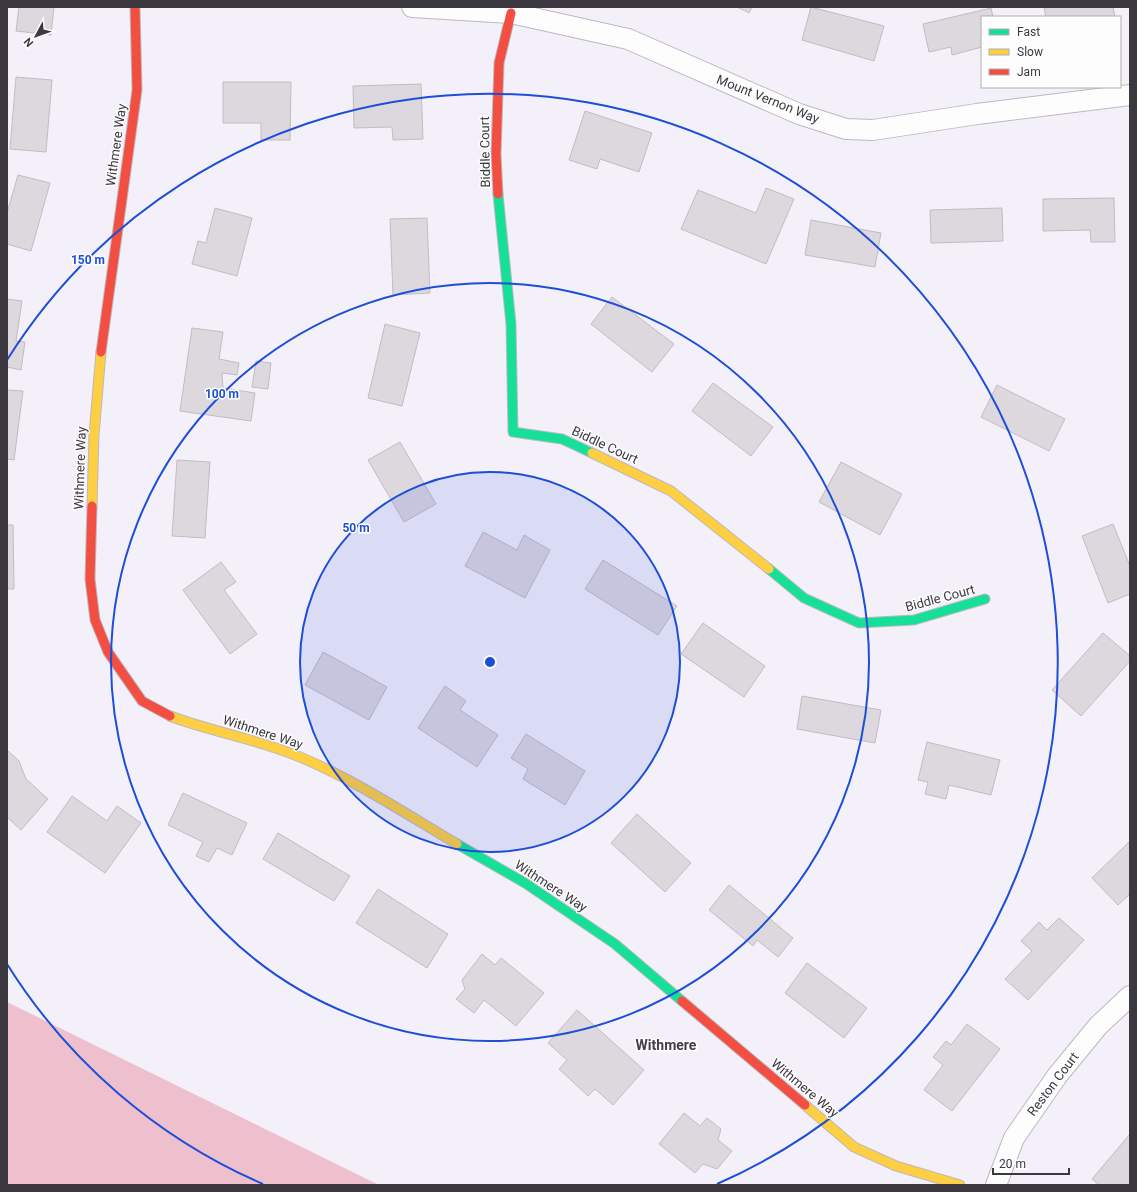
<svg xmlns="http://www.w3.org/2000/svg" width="1137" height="1192" font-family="Roboto,sans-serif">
  <rect width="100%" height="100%" fill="#f4f0fa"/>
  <path fill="#eec0cd" d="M7 1002 379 1185H7Z"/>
  <path fill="#ddd7de" stroke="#c1bcc2" d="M19 7H54L51 35 16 31Z
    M737 7H752L749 13Z
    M811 7 884 26 874 61 802 40Z
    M1044 7H1113L1115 17H1046Z
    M991 8 993 17H982V47L952 55 951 47 929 52 923 24Z
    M16 77 52 80 46 152 10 149Z
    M223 82H291L290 140H261V123H223Z
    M421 84 423 139 393 140 392 127 354 128 353 86Z
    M585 111 652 133 639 172 600 159 597 169 569 160Z
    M18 175 50 183 31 251 7 244V213Z
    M766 188 794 199 766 264 681 229 698 190 756 213Z
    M1114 198 1115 242H1091L1090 230 1043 231V199Z
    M215 208 252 218 237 276 192 264 198 241 206 243Z
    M1002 208 1003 241 931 243 930 210Z
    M427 218 430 293 393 295 390 219Z
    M811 220 881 233 875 267 805 255Z
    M612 297 674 344 652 372 591 324Z
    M7 299 22 301 16 341 25 342 21 370 7 367Z
    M385 324 420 333 402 406 368 398Z
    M192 328 223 332 219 359 239 363 237 375 222 373 223 388 255 393 251 421 180 411Z
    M256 361 271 363 268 389 252 387Z
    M713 383 773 427 751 456 692 411Z
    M997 385 1065 419 1049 451 981 417Z
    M7 390 23 391 14 460 7 459Z
    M400 442 436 504 404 522 368 460Z
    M177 460 210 462 205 538 172 536Z
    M841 462 902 494 880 535 819 502Z
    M1113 524 1130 566V594L1108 603 1082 536Z
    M7 525H13L14 589H7Z
    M483 532 517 550 524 535 550 550 525 598 465 566Z
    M603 560 677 606 658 635 585 589Z
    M221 562 236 582 224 590 257 634 230 654 183 590Z
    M703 623 765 666 744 697 681 654Z
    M1103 633 1130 656V661L1081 716 1052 690Z
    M323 652 387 687 369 720 305 685Z
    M445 686 466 701 460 710 498 735 477 767 418 728Z
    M802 696 881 710 875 743 797 729Z
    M526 734 585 771 565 805 523 779 528 769 511 758Z
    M927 742 1000 760 991 795 949 785 946 799 925 794 928 782 918 780Z
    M7 750 19 761 26 779 48 799 21 830 7 817Z
    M183 793 247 823 232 855 217 848 209 862 196 856 203 842 168 825Z
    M72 796 107 821 117 806 141 823 105 873 47 832Z
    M637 814 691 863 665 892 611 843Z
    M278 833 350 876 334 901 263 859Z
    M1130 841V894L1118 905 1092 878Z
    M729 885 793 938 778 957 757 940 753 946 709 910Z
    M378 889 448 934 427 968 356 923Z
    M1059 918 1084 940 1028 1000 1005 979 1032 951 1021 941 1039 922 1047 930Z
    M482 954 495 965 501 958 544 993 516 1026 484 1000 474 1013 456 999 465 989 462 980Z
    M807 963 867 1008 844 1038 785 993Z
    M577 1010 644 1070 613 1105 595 1089 588 1096 559 1069 567 1060 548 1043Z
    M967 1024 1000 1049 952 1111 924 1090 943 1065 933 1057 946 1041 951 1045Z
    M684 1113 700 1126 707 1118 721 1129 718 1140 732 1151 717 1169 703 1164 695 1173 659 1144Z
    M1130 1134V1185H1099L1092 1179Z"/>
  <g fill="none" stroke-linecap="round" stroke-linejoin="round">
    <g stroke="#bcb8c0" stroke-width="22">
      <path id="street" d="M412 7 511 13 628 39 799 114 846 129 873 130 977 114 1130 95
        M996 1185 1014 1138 1057 1076 1098 1026 1130 996"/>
    </g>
    <g stroke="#bcb8c0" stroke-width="11">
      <path id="fast" d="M498 194 511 324 513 432 562 439 592 453
        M769 569 804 598 859 623 914 620 985 599
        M457 844 525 883 615 944 682 1001"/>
    </g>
    <g stroke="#bcb8c0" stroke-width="11">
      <path id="slow" d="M592 453 671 491 769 569
        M92 506 94 435 101 352
        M170 716C212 732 258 739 300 757 355 780 406 814 457 844
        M805 1105 854 1147 896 1166 960 1185"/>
    </g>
    <g stroke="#bcb8c0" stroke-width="11">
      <path id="jam" d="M498 194 496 154 499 63 511 13
        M101 352 137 90 135 7
        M92 506 90 579 95 620 108 652 142 701 170 716
        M682 1001 805 1105"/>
    </g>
    <use href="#street" stroke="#fdfdfe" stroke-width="20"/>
    <use href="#fast" stroke="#16e098" stroke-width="9"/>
    <use href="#slow" stroke="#ffcf43" stroke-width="9"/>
    <use href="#jam" stroke="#f24e42" stroke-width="9"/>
  </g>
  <circle cx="490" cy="662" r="190" fill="#1d4ed8" fill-opacity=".12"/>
  <g fill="none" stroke="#1d4ed8" stroke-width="2">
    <circle cx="490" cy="662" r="190"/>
    <circle cx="490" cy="662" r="379"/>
    <path d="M263 1184A569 569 0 0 1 7 964M7 360A569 569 0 1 1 717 1184"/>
  </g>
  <g text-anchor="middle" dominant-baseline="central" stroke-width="3" stroke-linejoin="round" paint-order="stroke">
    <g font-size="13" fill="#3c3840" stroke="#fdfdfd">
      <text transform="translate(768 99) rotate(22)">Mount Vernon Way</text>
      <text transform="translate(116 145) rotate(-82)">Withmere Way</text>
      <text transform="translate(485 152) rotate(-91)">Biddle Court</text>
      <text transform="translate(605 445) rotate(25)">Biddle Court</text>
      <text transform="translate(80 468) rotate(-88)">Withmere Way</text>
      <text transform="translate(940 598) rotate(-15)">Biddle Court</text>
      <text transform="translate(263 732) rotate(18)">Withmere Way</text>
      <text transform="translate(551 886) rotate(33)">Withmere Way</text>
      <text transform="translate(1053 1084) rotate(-53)">Reston Court</text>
      <text transform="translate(805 1088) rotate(40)">Withmere Way</text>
    </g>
    <g font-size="14" font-weight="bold" fill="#433d4c" stroke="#fdfdfd">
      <text x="666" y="1045">Withmere</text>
    </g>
  </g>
  <circle cx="490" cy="662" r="6" fill="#1d4ed8" stroke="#fdfdfd" stroke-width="2"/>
  <g font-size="12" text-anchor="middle" font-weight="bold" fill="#1d4ed8" stroke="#fdfdfd" stroke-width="3" stroke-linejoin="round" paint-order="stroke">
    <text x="88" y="264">150 m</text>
    <text x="222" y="398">100 m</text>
    <text x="356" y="532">50 m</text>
  </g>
  <rect width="1137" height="1192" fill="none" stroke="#3c3840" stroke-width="16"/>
  <rect x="981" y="16" width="140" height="72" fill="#fdfdfd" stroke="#b0aeb1"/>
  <rect x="989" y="29" width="20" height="6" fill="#16e098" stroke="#b0aeb1"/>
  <text x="1017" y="36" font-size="12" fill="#3c3840">Fast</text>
  <rect x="989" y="49" width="20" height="6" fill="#ffcf43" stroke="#b0aeb1"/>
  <text x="1017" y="56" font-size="12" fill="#3c3840">Slow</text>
  <rect x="989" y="69" width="20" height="6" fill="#f24e42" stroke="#b0aeb1"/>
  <text x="1017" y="76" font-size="12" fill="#3c3840">Jam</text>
  <g transform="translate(36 36) rotate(229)" stroke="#fdfdfd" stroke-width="3" paint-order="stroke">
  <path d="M0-3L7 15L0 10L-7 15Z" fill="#3c3840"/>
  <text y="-6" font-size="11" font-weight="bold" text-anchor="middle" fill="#3c3840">N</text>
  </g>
  <path d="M993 1168v6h76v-6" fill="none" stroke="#3c3840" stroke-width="2"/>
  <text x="999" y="1168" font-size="12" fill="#3c3840" stroke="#fdfdfd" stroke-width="3" paint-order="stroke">20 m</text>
</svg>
